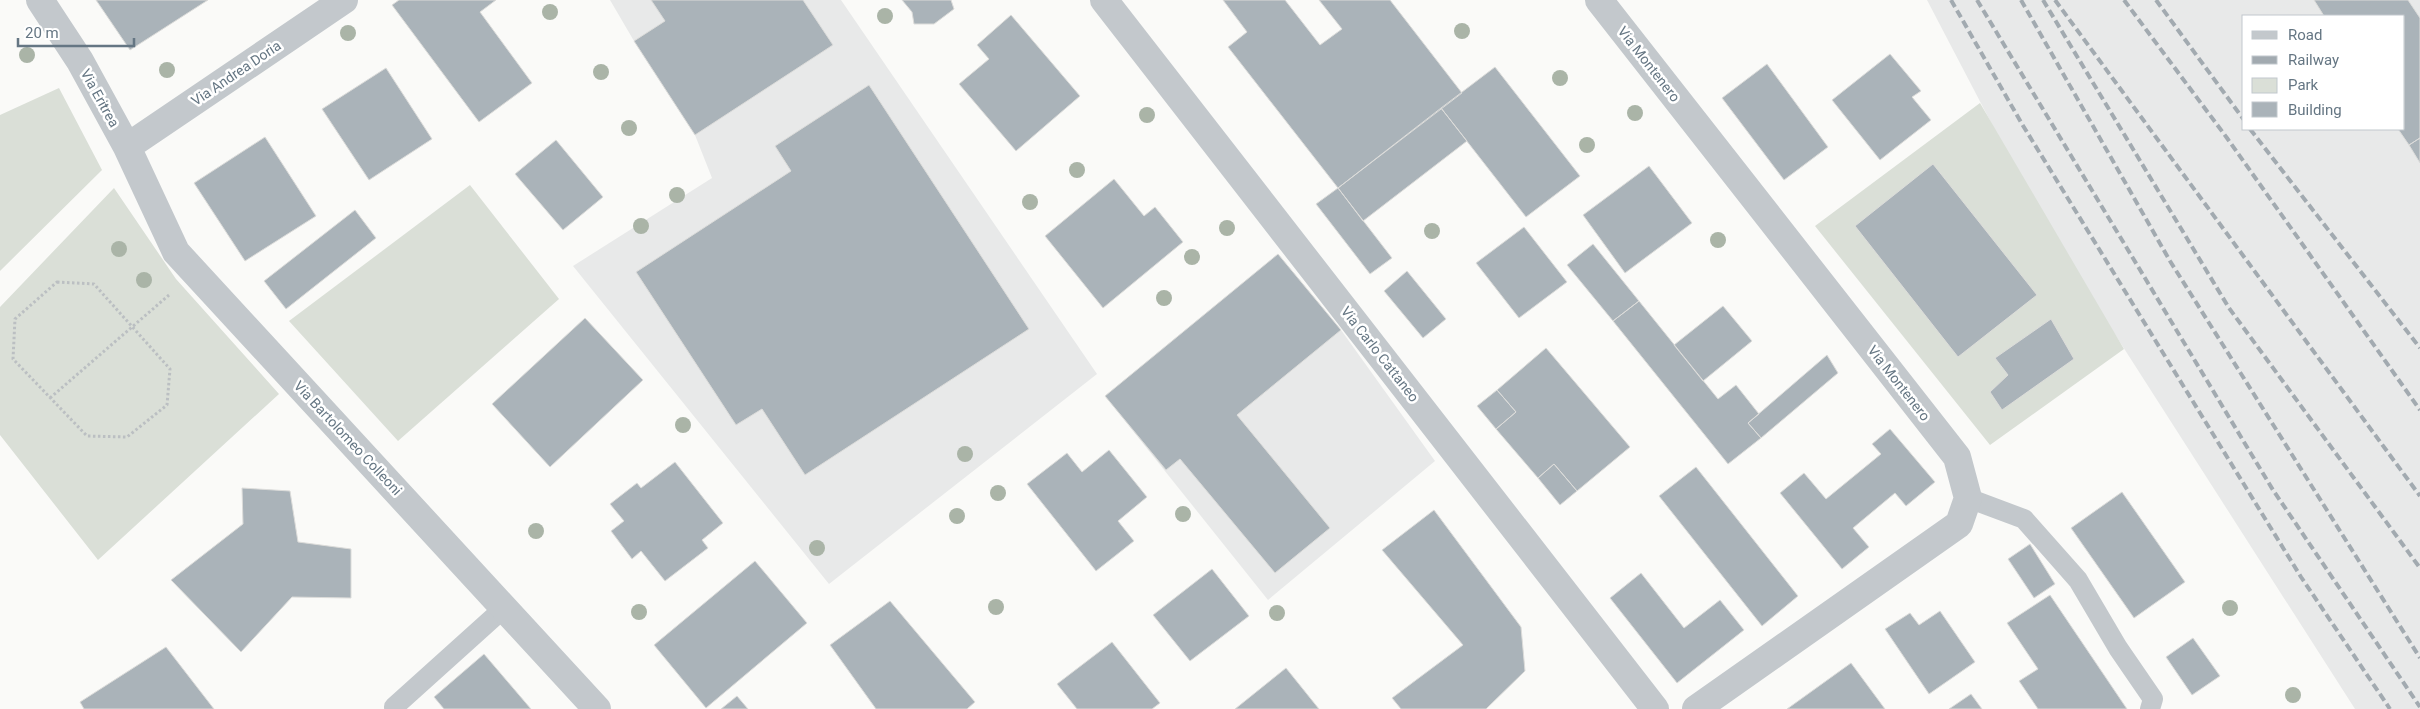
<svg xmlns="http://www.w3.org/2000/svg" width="2420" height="709" font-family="Roboto,sans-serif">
  <rect width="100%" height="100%" fill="#fafaf8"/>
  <path fill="#e8e9e9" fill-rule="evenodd" d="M610 0H841L1097 374 829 584 573 266 712 178 695 135 634 41Z
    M1927 0H2420V709H2355L2043 222ZM2244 16H2404V129H2244Z
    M1278 254 1341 330 1435 461 1268 600 1105 396Z"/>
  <path fill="#dadfd7" d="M59 88 102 170 0 271V115Z
    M1980 103 2124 349 1990 445 1815 226Z
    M470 185 559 299 398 441 289 321Z
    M114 188 176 279 279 394 98 560 0 435V307Z"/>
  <path fill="#aab3b9" stroke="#dcdcda" d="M96 0H208L130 50Z
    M399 0H496L480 12 532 83 479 122 392 5Z
    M651 0H803L833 45 695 135 634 41 665 21Z
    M902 0H951L954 9 934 24H914L912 12Z
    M1223 0H1285L1320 45 1342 29 1319 0H1390L1462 93 1338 188 1228 47 1247 32Z
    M2314 0H2408L2420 18V138L2409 145 2398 129H2404V16H2324Z
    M1011 15 1080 96 1016 151 959 84 989 59 977 45Z
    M1890 54 1921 91 1912 97 1931 120 1880 160 1832 100Z
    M1767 64 1828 147 1784 180 1722 98Z
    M1495 67 1580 176 1526 217 1441 108Z
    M386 68 432 139 369 180 322 109Z
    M869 85 1029 329 805 475 762 409 736 425 636 272 791 171 775 146Z
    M1441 108 1467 141 1363 221 1338 188Z
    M265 137 316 216 245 261 194 183Z
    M2420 138V163L2409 145Z
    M556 140 603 197 563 230 515 174Z
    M1933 164 2037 295 1958 357 1855 226Z
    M1649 166 1692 223 1625 273 1583 215Z
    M1114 179 1144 216 1155 207 1183 242 1103 308 1045 236Z
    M1338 188 1392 258 1370 274 1316 204Z
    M355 210 376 238 286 309 264 281Z
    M1524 227 1567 282 1519 318 1476 263Z
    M1593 244 1639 301 1613 321 1567 265Z
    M1278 254 1341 330 1237 415 1330 528 1275 573 1180 459 1166 470 1105 396Z
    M1407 271 1446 319 1423 338 1384 291Z
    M1639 301 1718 399 1736 385 1759 414 1748 423 1761 438 1728 464 1613 321Z
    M1723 306 1752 341 1703 381 1674 345Z
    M585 318 643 380 550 467 492 404Z
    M2051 319 2074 359 2002 410 1990 392 2008 375 1995 358Z
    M1546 348 1630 447 1577 491 1554 464 1538 478 1496 429 1516 412 1497 390Z
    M1827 355 1838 373 1761 438 1748 423Z
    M1497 390 1516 412 1496 429 1477 406Z
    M1890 429 1935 482 1906 506 1895 493 1853 528 1869 547 1842 569 1780 493 1804 473 1826 499 1881 454 1872 444Z
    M1109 450 1147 497 1118 521 1134 541 1096 571 1027 484 1067 453 1082 472Z
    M675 462 723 523 702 540 708 548 665 581 641 551 632 559 611 531 624 521 610 504 637 483 641 488Z
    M1554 464 1577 491 1560 505 1538 478Z
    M1696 467 1798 596 1762 626 1659 496Z
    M242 488 290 491 298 542 351 549V598L292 597 241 652 171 580 243 524Z
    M2122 492 2185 582 2134 618 2071 528Z
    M1434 510 1521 627 1525 671 1486 709H1401L1392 698 1463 645 1382 550Z
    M2030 544 2055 584 2034 598 2008 559Z
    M755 561 807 623 706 708 654 645Z
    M1212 569 1249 616 1190 661 1153 615Z
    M1641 573 1684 628 1720 600 1744 630 1677 683 1610 598Z
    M2050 595 2127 709H2038L2019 681 2038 669 2007 623Z
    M890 601 975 702 967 709H876L830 645Z
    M1940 611 1975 662 1929 694 1885 629 1910 613 1919 625Z
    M2193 638 2220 676 2192 695 2166 657Z
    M1112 642 1160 703 1152 709H1077L1057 684Z
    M166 647 214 709H84L80 702Z
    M484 654 531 709H444L434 697Z
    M1851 663 1885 709H1787Z
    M1286 668 1319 709H1235Z
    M1971 694 1982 709H1949Z
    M737 696 748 709H721Z"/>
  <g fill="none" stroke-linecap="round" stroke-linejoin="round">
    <path stroke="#bbbfc2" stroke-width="3" stroke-dasharray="2.5 2.5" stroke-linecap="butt" d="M57 282 94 284 170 369 167 405 127 437 87 436 13 359 15 319Z
      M50 398 169 295"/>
    <path stroke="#c3c8cc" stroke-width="20" d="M1968 498 2024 519 2078 580 2118 648 2153 699 2150 709
      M394 707 504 608"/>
    <path stroke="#c3c8cc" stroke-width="28" d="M40 0 80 61 127 147 176 252 597 709
      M1104 0 1655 709
      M1599 0 1957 457 1968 498 1959 524 1696 709
      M127 147 344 0"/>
    <path stroke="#a2aab0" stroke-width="4" stroke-dasharray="8 4" stroke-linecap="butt" d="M1951 0 2022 124 2301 577 2390 709
      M1977 0 2273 490 2420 707
      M2021 0 2170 261 2420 658
      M2043 0 2229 308 2420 568
      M2055 0 2420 496
      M2124 0 2227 138 2420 410
      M2156 0 2244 120
      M2250 129 2420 348"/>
  </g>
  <g fill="#aab4a7">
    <circle cx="550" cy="12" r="8"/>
    <circle cx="885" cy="16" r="8"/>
    <circle cx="1462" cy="31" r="8"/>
    <circle cx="348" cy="33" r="8"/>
    <circle cx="27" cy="55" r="8"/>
    <circle cx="167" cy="70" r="8"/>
    <circle cx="601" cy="72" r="8"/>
    <circle cx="1560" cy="78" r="8"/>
    <circle cx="1635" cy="113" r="8"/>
    <circle cx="1147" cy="115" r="8"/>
    <circle cx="629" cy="128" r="8"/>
    <circle cx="1587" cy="145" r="8"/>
    <circle cx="1077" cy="170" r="8"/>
    <circle cx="677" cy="195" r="8"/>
    <circle cx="1030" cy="202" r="8"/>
    <circle cx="641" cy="226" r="8"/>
    <circle cx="1227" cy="228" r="8"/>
    <circle cx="1432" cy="231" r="8"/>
    <circle cx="1718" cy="240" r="8"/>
    <circle cx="119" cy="249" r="8"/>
    <circle cx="1192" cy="257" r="8"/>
    <circle cx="144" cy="280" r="8"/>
    <circle cx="1164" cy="298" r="8"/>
    <circle cx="683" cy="425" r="8"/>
    <circle cx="965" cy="454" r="8"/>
    <circle cx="998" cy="493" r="8"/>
    <circle cx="1183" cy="514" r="8"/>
    <circle cx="957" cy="516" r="8"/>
    <circle cx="536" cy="531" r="8"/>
    <circle cx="817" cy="548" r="8"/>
    <circle cx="996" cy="607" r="8"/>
    <circle cx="2230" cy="608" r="8"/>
    <circle cx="639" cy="612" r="8"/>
    <circle cx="1277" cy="613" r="8"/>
    <circle cx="2293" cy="695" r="8"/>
  </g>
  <g text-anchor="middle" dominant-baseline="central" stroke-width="5" stroke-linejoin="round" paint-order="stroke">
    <g font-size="14" fill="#657683" stroke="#fff">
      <text transform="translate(1649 64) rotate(52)">Via Montenero</text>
      <text transform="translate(236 73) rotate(-34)">Via Andrea Doria</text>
      <text transform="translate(100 98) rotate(61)">Via Eritrea</text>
      <text transform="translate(1380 354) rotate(52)">Via Carlo Cattaneo</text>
      <text transform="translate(1899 383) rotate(52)">Via Montenero</text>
      <text transform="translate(348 438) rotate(47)">Via Bartolomeo Colleoni</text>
    </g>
  </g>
  <rect x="2242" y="15" width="162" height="115" fill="#ffffff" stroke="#c1c8cd"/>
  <rect x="2252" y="31" width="25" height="8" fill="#c3c8cc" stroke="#c1c8cd"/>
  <text x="2288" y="40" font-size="15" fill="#657683">Road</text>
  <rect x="2252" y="56" width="25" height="8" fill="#a2aab0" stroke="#c1c8cd"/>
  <text x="2288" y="65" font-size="15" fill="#657683">Railway</text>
  <rect x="2252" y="78" width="25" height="15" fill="#dadfd7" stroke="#c1c8cd"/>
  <text x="2288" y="90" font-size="15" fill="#657683">Park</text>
  <rect x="2252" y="102" width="25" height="15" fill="#aab3b9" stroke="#c1c8cd"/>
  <text x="2288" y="115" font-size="15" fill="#657683">Building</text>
  <path d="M18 38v8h116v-8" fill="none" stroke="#657683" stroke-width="2.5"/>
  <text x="25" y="38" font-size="15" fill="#657683" stroke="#ffffff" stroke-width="4" paint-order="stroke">20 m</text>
</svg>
